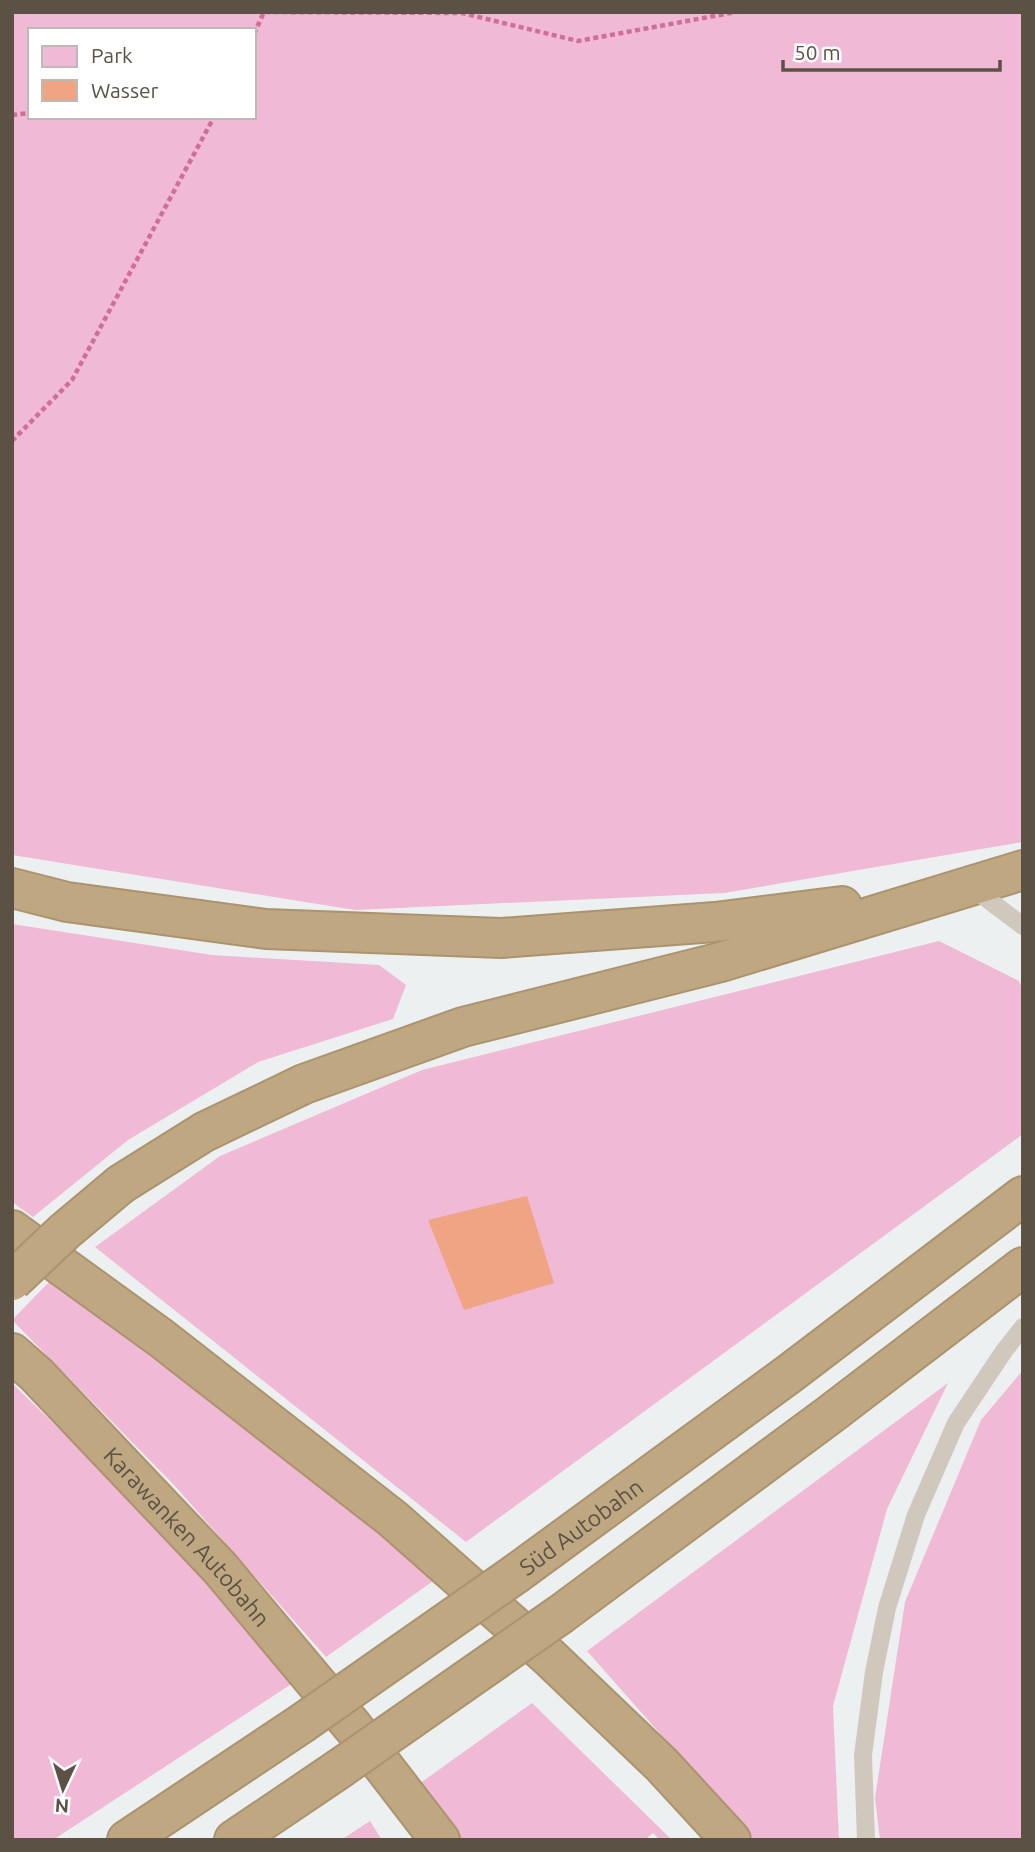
<svg xmlns="http://www.w3.org/2000/svg" width="1035" height="1852" font-family="Ubuntu,sans-serif">
  <rect width="100%" height="100%" fill="#edf0f0"/>
  <path fill="#f0b9d6" fill-rule="evenodd" d="M12 12H1023V842L724 893 355 910 12 855ZM30 30H254V117H30Z
    M12 924 212 955 379 965 406 985 393 1019 258 1062 128 1140 33 1217 12 1202Z
    M939 941 1019 981 1023 990V1134L466 1542 95 1247 220 1156 422 1070Z
    M49 1282 244 1420 436 1579 326 1657 174 1485 12 1320Z
    M1023 1370V1840H880L875 1798 905 1602 981 1420Z
    M12 1383 138 1506 296 1681 53 1840H12Z
    M948 1383 887 1509 833 1706 839 1840H754L587 1651Z
    M532 1703 672 1840H660L653 1833 645 1840H457L419 1784Z
    M370 1821 382 1840H341Z"/>
  <path fill="#efa484" d="M527 1196 554 1283 464 1310 428 1220Z"/>
  <g fill="none" stroke-linecap="round" stroke-linejoin="round">
    <g stroke="#ab936e" stroke-width="42">
      <g id="motorway">
        <path d="M12 888 67 902 266 929 501 938 715 922 842 906"/>
        <path d="M121 1184 204 1132 304 1084 463 1027 721 962 1023 870"/>
        <path d="M12 1230 161 1338 393 1519 549 1657 662 1765 731 1840"/>
        <path id="s1" d="M12 1353 36 1374 220 1568 353 1727 440 1840"/>
        <path id="s2" d="M517 1573 789 1374 1023 1196"/>
        <path d="M561 1614 828 1416 1023 1267"/>
        <path d="M127 1840 301 1724"/>
        <path d="M234 1840 339 1769"/>
      </g>
    </g>
    <path stroke="#d06f96" stroke-width="4.5" stroke-dasharray="5 3.5" stroke-linecap="butt" d="M254 34 264 12 462 13 578 41 736 12
      M12 115 30 113
      M12 441 72 380 214 117"/>
    <path stroke="#d0c8bd" stroke-width="18" d="M970 886 1023 926
      M866 1840 863 1755 874 1672 887 1608 916 1515 956 1423 1004 1351 1023 1327"/>
    <use href="#motorway" stroke="#bfa782" stroke-width="38"/>
    <g stroke="#ab936e" stroke-width="42" stroke-linecap="butt">
      <path id="motorway-bridge" d="M12 1281 65 1231 121 1184
        M301 1724 517 1573
        M339 1769 561 1614"/>
    </g>
    <use href="#motorway-bridge" stroke="#bfa782" stroke-width="38"/>
  </g>
  <g text-anchor="middle" dominant-baseline="central" stroke-width="5" stroke-linejoin="round" paint-order="stroke">
    <g font-size="23" fill="#5b5245" stroke="#fff">
      <text stroke="none"><textPath href="#s2" startOffset="79">Süd Autobahn</textPath></text>
      <text stroke="none"><textPath href="#s1" startOffset="254">Karawanken Autobahn</textPath></text>
    </g>
  </g>
  <rect width="1035" height="1852" fill="none" stroke="#5b5245" stroke-width="28"/>
  <rect x="28" y="28" width="228" height="91" fill="#ffffff" stroke="#bdbab5" stroke-width="2"/>
  <rect x="42" y="46" width="35" height="21" fill="#f0b9d6" stroke="#bdbab5" stroke-width="2"/>
  <text x="91" y="63" font-size="21" fill="#5b5245">Park</text>
  <rect x="42" y="80" width="35" height="21" fill="#efa484" stroke="#bdbab5" stroke-width="2"/>
  <text x="91" y="98" font-size="21" fill="#5b5245">Wasser</text>
  <g transform="translate(63 1789) rotate(184)" stroke="#ffffff" stroke-width="5" paint-order="stroke">
  <path d="M0-5L12 26L0 18L-12 26Z" fill="#5b5245"/>
  <text y="-10" font-size="19" font-weight="bold" text-anchor="middle" fill="#5b5245">N</text>
  </g>
  <path d="M783 60v10h217v-10" fill="none" stroke="#5b5245" stroke-width="3.5"/>
  <text x="794" y="60" font-size="21" fill="#5b5245" stroke="#ffffff" stroke-width="5" paint-order="stroke">50 m</text>
</svg>
